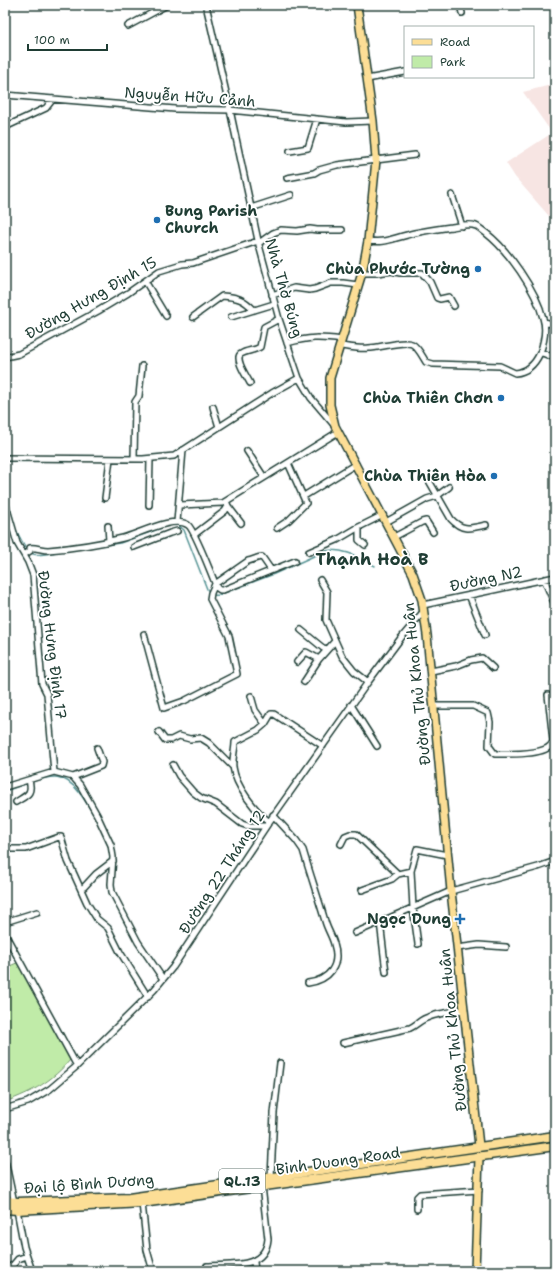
<svg xmlns="http://www.w3.org/2000/svg" width="560" height="1276" font-family="'Shantell Sans',sans-serif">
  <rect width="100%" height="100%" fill="#fff"/>
  <filter id="ink" filterUnits="userSpaceOnUse"><feTurbulence type="fractalNoise" baseFrequency=".025" numOctaves="2"/><feDisplacementMap in="SourceGraphic" scale="8" xChannelSelector="R" yChannelSelector="G"/><feConvolveMatrix kernelMatrix="1 2 1 2 8 2 1 2 1" color-interpolation-filters="sRGB"/></filter>
  <g filter="url(#ink)">
    <path fill="#f7e5e3" d="M555 84V223L515 177 506 163 552 133 523 92Z"/>
    <path fill="#c0eba8" stroke="#70946e" d="M19 962 71 1059C51 1082 34 1091 5 1102V968Z"/>
    <g fill="none" stroke-linecap="round" stroke-linejoin="round">
      <path stroke="#589596" stroke-width="1.5" d="M5 490 13 521
        M174 524 178 525 184 530 207 589C210 595 213 596 219 595L274 574 325 551C343 547 360 558 375 566
        M16 530C32 561 30 556 63 551
        M90 547 120 543 167 526
        M31 782C53 775 64 773 79 792 84 799 89 806 93 814
        M5 791 28 783"/>
      <g stroke="#1f3d34" stroke-width="8">
        <path id="minor" d="M206 5 230 110 259 245 279 319 299 378 311 398 334 425
          M460 5 462 13
          M128 26 167 5
          M367 79 405 72
          M5 95 175 109 230 110 346 122 373 121
          M5 127 46 108 53 99
          M290 151 308 148 317 119
          M287 178 314 173 319 170 337 165 415 155
          M452 195 462 226
          M251 208 291 195
          M259 243 273 233 281 230 297 231 310 229 317 230H342
          M362 273H377L392 271 400 273H422L430 282 437 298 440 299 449 297 454 306
          M145 281 166 316
          M272 295 294 288 309 290 315 289 331 283H343L358 285
          M193 317 222 296C237 297 244 299 254 310
          M231 317 274 304
          M544 322 553 324 555 326
          M287 343C310 337 319 337 342 340
          M340 346C350 347 359 349 369 348 379 348 404 340 412 344 418 347 422 356 426 362L433 364 500 366 515 373C527 372 535 364 540 353 544 342 547 330 543 318 536 290 508 250 486 233 483 231 479 227 476 226 469 223 459 226 452 227 437 229 421 231 407 235 391 239 386 243 368 241
          M540 352 555 358
          M5 357 19 354 98 311 128 293 159 271 182 264 193 263 258 241
          M250 383C247 377 234 358 241 354 247 350 254 351 260 347L264 327 279 319
          M213 407 219 427
          M247 451 264 477
          M5 458 143 459 174 456 272 393 299 378
          M134 459 135 402 139 396 142 366
          M428 479 451 519C463 532 471 528 486 525
          M304 496 356 464
          M105 498 110 459
          M5 502 17 543 28 562 33 575 42 684 47 694 54 772
          M149 505 150 459
          M180 505 223 503 338 432
          M228 506 241 523
          M177 522 183 450
          M386 522 427 499 437 496 449 487
          M108 526 109 541
          M277 528 289 520 306 503 288 463
          M195 534 225 511 228 506 226 501
          M394 537 422 522 426 521 433 532
          M365 545 359 540V527L383 515
          M134 547 170 533 177 531
          M309 552 337 540 359 527
          M24 555 30 551V548C35 547 42 550 48 550 73 548 99 544 123 538 139 534 174 515 188 525 194 529 213 578 217 588L220 590H223L295 561
          M544 579 555 605
          M320 580 327 592 326 620 342 656 354 671 368 682
          M469 595 485 635
          M423 605 555 577
          M301 630 323 648 327 649
          M144 634 164 708 184 701 237 674 229 636 210 599 211 593 215 584 248 561C253 560 258 557 262 557L271 570
          M297 662 306 652 319 659
          M431 671 456 666 471 660 482 658 493 668
          M304 682 319 659 335 641
          M251 696 255 710 265 724
          M351 705 377 746
          M434 706H473L488 713 490 722 489 746 495 754C507 754 542 755 550 746 551 745 553 742 553 741L548 695
          M159 732 165 740H171L179 736 190 739 201 738 209 743 233 767
          M173 765 179 776 193 792 201 798 216 804 242 824 248 826H266
          M73 777 101 766 102 762 97 748
          M5 787 54 772 73 777 80 785 97 815 111 845 113 857 111 884 112 892 138 942 163 979
          M16 802C27 795 33 794 29 780
          M273 815 296 840 303 850C310 874 318 897 325 921 327 929 332 936 334 944 341 966 329 980 308 983
          M269 822C254 809 236 787 233 767 232 759 235 750 235 742L258 730 265 724 271 714H274L323 746
          M341 844 345 836 350 834H356L398 874 411 871 417 849 447 855
          M5 849H26L59 837H61L68 861 87 903 97 919 108 928 120 952 148 997
          M411 871 413 908 418 944
          M84 887 96 874 113 861
          M362 890 392 879 398 874
          M5 922 37 912
          M380 922 386 972
          M355 933 451 891 538 867 555 861
          M5 934 77 1066
          M457 948 479 945 506 947
          M343 1043 410 1028C417 1025 421 1019 429 1017 440 1013 452 1012 464 1010
          M5 1109 28 1102 50 1089 77 1066 154 990 173 967 269 822 368 682 401 638 423 612
          M5 1160 14 1202
          M271 1177 274 1113 280 1063
          M142 1203 147 1250 153 1271
          M417 1209V1197L420 1194 479 1190
          M17 1210 24 1247 32 1271
          M254 1262 255 1271
          M207 1266C230 1264 265 1270 268 1239L262 1186
          M5 1269 13 1265 18 1259 27 1256"/>
      </g>
      <g stroke="#1f3d34" stroke-width="10">
        <path id="major" d="M357 5 373 121 376 160 368 241 362 273 330 378V405L335 426 413 574 422 600 427 635 451 891 479 1146
          M475 1271 479 1157"/>
      </g>
      <g stroke="#1f3d34" stroke-width="11">
        <path id="highway" d="M5 1201 18 1202 129 1198 555 1136
          M5 1209 17 1210 142 1203 555 1146"/>
      </g>
      <use href="#minor" stroke="#fff" stroke-width="5"/>
      <use href="#major" stroke="#fcde96" stroke-width="7"/>
      <use href="#highway" stroke="#fcde96" stroke-width="8"/>
    </g>
  </g>
  <g fill="#1f6fb2" stroke="#fff" stroke-width="1.5">
    <circle cx="157" cy="220" r="4"/>
    <circle cx="478" cy="269" r="4"/>
    <circle cx="501" cy="398" r="4"/>
    <circle cx="494" cy="476" r="4"/>
    <path d="M458 913h4v4h4v4h-4v4h-4v-4h-4v-4h4z"/>
  </g>
  <g text-anchor="middle" dominant-baseline="central" stroke-width="3.5" stroke-linejoin="round" paint-order="stroke">
    <rect fill="#fff" stroke="#627771" stroke-width="1" x="219" y="1169" width="46" height="24" rx="3"/>
    <g font-size="14" font-weight="bold" fill="#1f3d34">
      <text x="242" y="1181">QL.13</text>
    </g>
    <g font-size="15" fill="#1f3d34" stroke="#fff">
      <text transform="translate(190 97) rotate(4)">Nguyễn Hữu Cảnh</text>
      <text transform="translate(284 288) rotate(74)">Nhà Thờ Búng</text>
      <text transform="translate(91 298) rotate(-30)">Đường Hưng Định 15</text>
      <text transform="translate(486 579) rotate(-12)">Đường N2</text>
      <text transform="translate(52 645) rotate(83)">Đường Hưng Định 17</text>
      <text transform="translate(417 684) rotate(-96)">Đường Thủ Khoa Huân</text>
      <text transform="translate(222 872) rotate(-57)">Đường 22 Tháng 12</text>
      <text transform="translate(453 1030) rotate(-96)">Đường Thủ Khoa Huân</text>
      <text transform="translate(338 1161) rotate(-8)">Binh Duong Road</text>
      <text transform="translate(89 1184) rotate(-4)">Đại lộ Bình Dương</text>
    </g>
    <g font-size="15" font-weight="bold" fill="#1f3d34" stroke="#fff" text-anchor="end">
      <text x="165" y="211" text-anchor="start">Bung Parish<tspan x="165" dy="17">Church</tspan></text>
      <text x="470" y="269">Chùa Phước Tường</text>
      <text x="493" y="398">Chùa Thiên Chơn</text>
      <text x="486" y="476">Chùa Thiên Hòa</text>
      <text x="451" y="919">Ngọc Dung</text>
    </g>
    <g font-size="17" font-weight="bold" fill="#1f3d34" stroke="#fff">
      <text x="372" y="559">Thạnh Hoà B</text>
    </g>
  </g>
  <rect width="560" height="1276" fill="none" stroke="#fff" stroke-width="20"/>
  <rect x="10" y="10" width="540" height="1256" fill="none" stroke="#1f3d34" stroke-width="1.5" filter="url(#ink)"/>
  <rect x="404" y="26" width="130" height="52" fill="#ffffff" stroke="#a5b1ae"/>
  <rect x="412" y="39" width="20" height="6" fill="#fcde96" stroke="#a5b1ae"/>
  <text x="440" y="46" font-size="12" fill="#1f3d34">Road</text>
  <rect x="412" y="56" width="20" height="12" fill="#c0eba8" stroke="#a5b1ae"/>
  <text x="440" y="66" font-size="12" fill="#1f3d34">Park</text>
  <path d="M28 44v6h79v-6" fill="none" stroke="#1f3d34" stroke-width="2"/>
  <text x="34" y="44" font-size="12" fill="#1f3d34" stroke="#ffffff" stroke-width="3" paint-order="stroke">100 m</text>
</svg>
